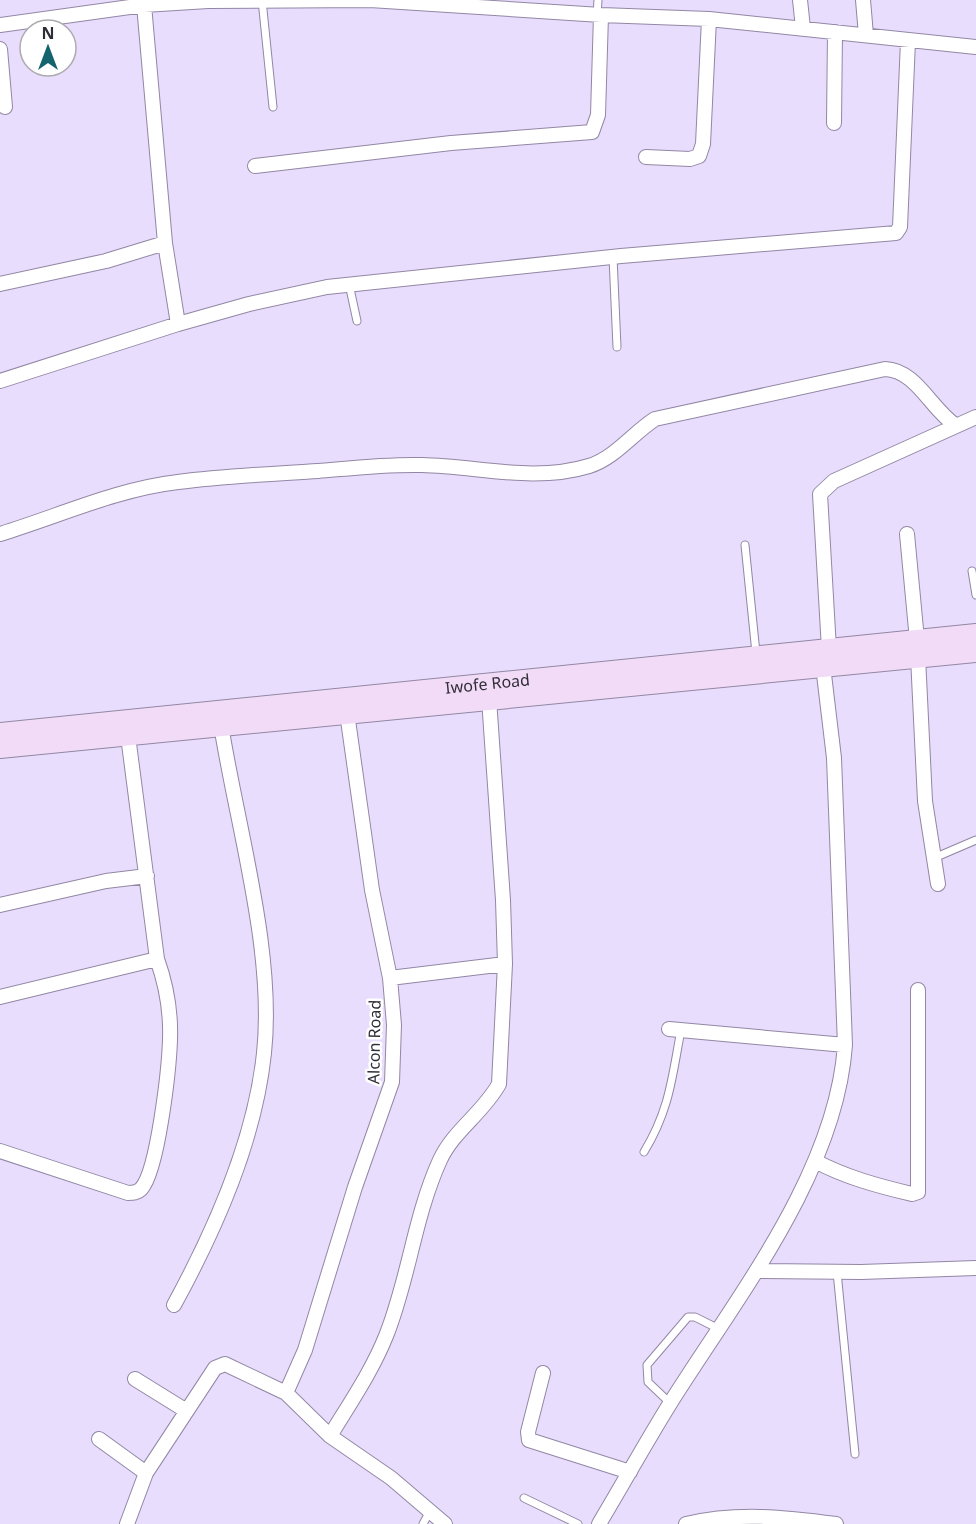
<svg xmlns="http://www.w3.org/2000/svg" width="976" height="1524" font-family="'Noto Sans',sans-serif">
  <rect width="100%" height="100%" fill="#e9ddfd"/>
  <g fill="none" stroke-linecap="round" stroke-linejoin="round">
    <g stroke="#9287a4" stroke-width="9">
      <path id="lane" d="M262 0 273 107
        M597 15 598 0
        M613 257 617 347
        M349 284 357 321
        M745 545 756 653
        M972 571 976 595
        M934 858 976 840
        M644 1152C670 1109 672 1077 681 1030
        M837 1272 855 1454
        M670 1403 648 1382 647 1365 688 1317H695L719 1329
        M524 1498 578 1524
        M423 1524 430 1511"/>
    </g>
    <g stroke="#9287a4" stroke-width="16">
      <path id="street" d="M800 0 803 28
        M863 0 866 35
        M144 5 165 243 178 324
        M0 25 144 5 208 1 370 0 601 15 709 19 976 47
        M0 49 5 107
        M834 123 835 32
        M646 157 690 159 699 156 703 144 709 19
        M255 166 451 143 592 132 598 115 601 15
        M0 284 106 261 165 243
        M0 381 178 324 249 304 327 287 621 256 896 233 900 227 908 41
        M0 534C59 516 117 489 178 482 224 476 271 474 318 471 353 468 387 464 422 465 478 466 533 483 589 466 615 458 633 433 655 419L885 369C916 370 931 409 955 425
        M907 534 917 640
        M829 649 820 494 834 481 976 417
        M918 657 925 801 938 884
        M0 905 106 881 147 876
        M390 978 505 964
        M0 997 157 959
        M669 1029 845 1045
        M0 1151 128 1193C133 1193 137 1193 141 1189 158 1171 169 1068 170 1040 171 1013 166 984 157 959L128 736
        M815 1161C845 1177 878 1186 912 1194L918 1192V990
        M757 1271 861 1272 976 1268
        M174 1305C216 1228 255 1140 264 1053 275 952 237 826 221 725
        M543 1373 528 1432 529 1440 630 1472
        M135 1379 185 1410
        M286 1393 305 1350 355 1187 392 1082 394 1025 390 978 372 890 347 713
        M330 1436C350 1403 372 1371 386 1336 409 1279 414 1217 440 1160 454 1130 483 1113 499 1084L505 964 503 900 489 699
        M99 1439 146 1473
        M127 1524 146 1473 215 1368 225 1364 286 1393 330 1436 391 1478 445 1524
        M599 1524C623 1484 646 1442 671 1402 737 1297 836 1173 845 1045L834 758 823 666
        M686 1524C737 1512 785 1517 836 1524"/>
    </g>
    <g stroke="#9287a4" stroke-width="22">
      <g id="secondary">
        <path id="s1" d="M0 733 976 634"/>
        <path d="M0 748 976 652"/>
      </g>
    </g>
    <use href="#lane" stroke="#fff" stroke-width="7"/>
    <use href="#street" stroke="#fff" stroke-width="14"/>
    <use href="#secondary" stroke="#f2dbf6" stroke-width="20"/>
  </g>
  <g text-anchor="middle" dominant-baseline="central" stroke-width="5" stroke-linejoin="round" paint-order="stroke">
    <g font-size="16" fill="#312d38" stroke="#fff">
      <text stroke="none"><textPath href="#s1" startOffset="490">Iwofe Road</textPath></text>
      <text transform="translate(374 1042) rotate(-89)">Alcon Road</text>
    </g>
  </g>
  <g transform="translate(48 48)"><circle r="28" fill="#ffffff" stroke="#adabaf" stroke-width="1.5"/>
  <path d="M0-4.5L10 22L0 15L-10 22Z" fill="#15636c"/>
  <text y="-9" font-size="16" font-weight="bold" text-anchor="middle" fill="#312d38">N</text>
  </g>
</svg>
